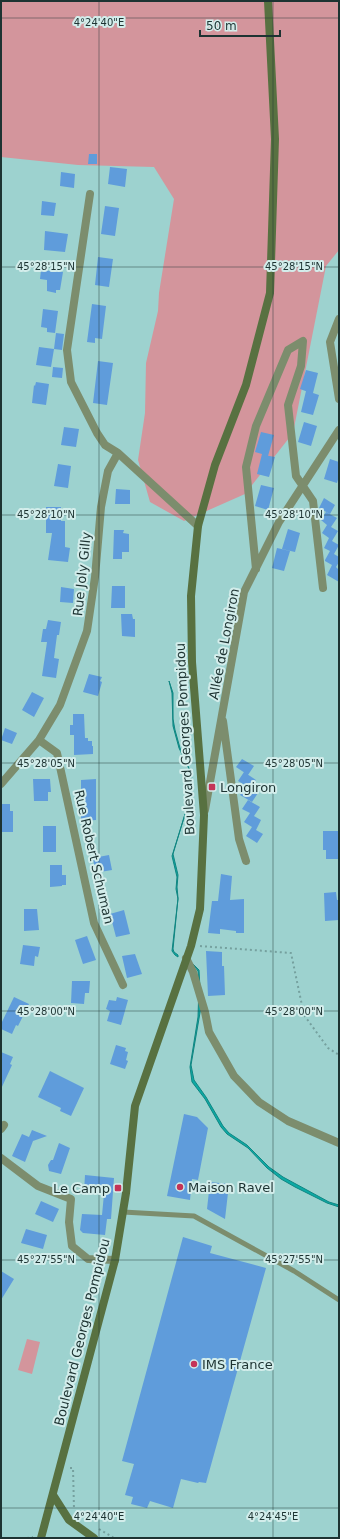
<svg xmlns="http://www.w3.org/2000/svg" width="340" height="1539" font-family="'DejaVu Sans',sans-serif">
  <rect width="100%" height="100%" fill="#9dd2cf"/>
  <path fill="#d3959c" d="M1 1H339V250L326 266 293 433 245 494 184 521 150 502 138 460 145 413 146 363 158 311 159 293 174 199 154 167 78 165 1 157Z
    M27 1339 40 1342 32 1374 18 1370Z"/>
  <path fill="#0caaa5" stroke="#118682" d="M169 681 173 693V719L175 730 180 748 192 775 188 807 186 814H185L173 854 178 875 177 887 178 898 173 949 174 952 178 955V957L175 955 172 951 178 899 176 889 177 877 172 856 187 808 191 773 179 748 173 726 172 693Z
    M192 963 199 970 201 1007 191 1065 194 1080 206 1097 223 1126 229 1133 247 1145 269 1167 283 1177 329 1202 339 1205V1207L327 1203 295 1187 281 1179 267 1168 248 1148 227 1134 221 1127 205 1099 192 1082 190 1067 198 1017 199 985 198 971Z"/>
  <path fill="#5f9cdb" d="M89 154H97V164H88Z
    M110 167 127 169 125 187 108 184Z
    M61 172 75 174 74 188 60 186Z
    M42 201 56 203 54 216 41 215Z
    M105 206 119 208 115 236 101 234Z
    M45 231 68 234 65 252 44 250Z
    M98 257 113 259 109 287 95 285Z
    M41 270 63 272 60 290H56V293L47 291V280L40 279Z
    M92 304 106 306 102 339 95 338V343L87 342Z
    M43 309 58 311 55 333 47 332V328L41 327Z
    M56 333 64 334 62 350 54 349Z
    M39 347 54 349 51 367 36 365Z
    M98 361 113 363 107 405 93 403Z
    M53 367 63 368 62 378 52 377Z
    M306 370 318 373 313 393 319 395 313 415 301 412 306 391 311 393 300 389Z
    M36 382 49 384 46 405 32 403 34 385 35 386Z
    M304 422 317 426 311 446 298 442Z
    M64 427 79 429 76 447 61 445Z
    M261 432 274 435 268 456 264 455 275 457 269 477 257 474 262 454 255 452Z
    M330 459 339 462V476L337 483 324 479Z
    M58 464 71 466 68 488 54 486Z
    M261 485 274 488 268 510 255 506Z
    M116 489 130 490V504H115Z
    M324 498 335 505 330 514 319 508Z
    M46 507H61V521H65V547L70 548 68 562 48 560 52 533H46Z
    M326 512 337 518 331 527 338 531 332 541 339 545 334 554 339 557V562L336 567 339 570V582L327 575 332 565 325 561V560L330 551 324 548 329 538 322 533 327 525 321 520Z
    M288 529 300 533 295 552 282 549Z
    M114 530H124L123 533 129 534V552H122V559H113Z
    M277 548 290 551 284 571 272 568Z
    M112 586H125V608H111Z
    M61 587 74 589 73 603 60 602Z
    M121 614H132L133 619H135V637L122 636Z
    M48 620 61 622 59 635H57L54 658 59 659 56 678 42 676 47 642H41L43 629H46Z
    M89 674 102 677 100 681 102 682 98 696 83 692Z
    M32 692 44 698 34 717 22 710Z
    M73 714H84L85 738H88V741H92V746H93V754L74 755V735H70V725H73Z
    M5 728 17 733 12 744 1 740Z
    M242 759 254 766 248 775 236 767Z
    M244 772 256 780 250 789 258 793 252 802 240 795 246 786 250 788 238 781Z
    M33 779H50L51 792H48V801H34Z
    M96 779V820L81 821V780Z
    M248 800 260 807 254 816 261 820 256 830 263 834 257 843 246 836 252 827 244 822 250 813 242 809Z
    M1 804H10V811H13V832H1Z
    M43 826H56V852H43Z
    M323 831H339L338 859H326V850H323Z
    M109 855 112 870 100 872V870L95 871 93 858Z
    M50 865H62V875H66V885H62V886L50 887Z
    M221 874 232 876 230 900 244 899V933H236V931L220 929V934L208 933 212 901H218Z
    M336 892 337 900H339V920L325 921 324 893Z
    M24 909H37L39 930 24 931Z
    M124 910 130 934 116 937 110 914Z
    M87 936 96 960 83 964 75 940Z
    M23 945 40 947 38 957 35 956 34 966 20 964Z
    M206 951 222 952V966H224L225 995 208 996Z
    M135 954 142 974 127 978 122 956Z
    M72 981H90L89 993H85L84 1004 71 1003Z
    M14 997 29 1004 18 1026 16 1025 12 1034 1 1029V1024Z
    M117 997 128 1000 121 1025 107 1021 110 1011 106 1009 109 1000 116 1001Z
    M116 1045 126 1048 125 1051 128 1052 126 1060 128 1061 125 1069 110 1064Z
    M1 1052 13 1057 10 1064 12 1065 1 1089Z
    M50 1071 84 1088 71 1116 60 1111 61 1108 38 1097Z
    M184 1114 197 1117 208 1128 198 1180 192 1179 190 1200 167 1196Z
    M32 1130 47 1136 33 1141 25 1162 12 1156 22 1134 29 1137Z
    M59 1143 70 1148 61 1174 49 1171 48 1165 51 1160H53Z
    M85 1175 114 1178 111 1219H107L105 1235 83 1233 80 1230 82 1214 102 1215 104 1194 84 1192Z
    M210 1182 229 1184 225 1219 207 1209Z
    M41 1201 59 1209 53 1222 35 1214Z
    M26 1229 47 1235 43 1249 21 1243Z
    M183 1237 212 1246 210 1253 266 1268 206 1483 199 1482 198 1483 181 1479 173 1508 150 1501 147 1508 131 1504 133 1497 125 1495 134 1464 122 1461Z
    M1 1271 14 1279 1 1300Z"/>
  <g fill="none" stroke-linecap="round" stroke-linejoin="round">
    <path stroke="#75a09e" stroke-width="2" stroke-dasharray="2 3" stroke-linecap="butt" d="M200 946 291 953 304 1015 328 1048 339 1055
      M70 1468H73L74 1509
      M99 1529 114 1538
      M27 1538 33 1537"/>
    <path stroke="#7c8d6d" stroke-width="5" d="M123 1212 194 1216 294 1271 339 1300"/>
    <path stroke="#7c8d6d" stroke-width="8" d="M90 194 67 350 71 382 97 433 105 445 118 453
      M339 319 330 342 339 399
      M256 569 246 467 256 426 288 350 303 341 301 366 288 405 296 476 313 501 323 588
      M223 721 239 839 246 861
      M39 740 57 753 94 923 123 985
      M1 784 39 740 60 705 87 631 95 577 101 507 108 471 118 453 198 526
      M205 810 244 592 279 522 339 430
      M186 958 193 972 205 1012 209 1032 234 1076 259 1102 288 1121 339 1143
      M1 1129 4 1125
      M1 1158 38 1186 71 1199 69 1222 72 1246 88 1259 115 1260"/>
    <path stroke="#587141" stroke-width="8" d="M53 1495 69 1520 94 1538
      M41 1538 115 1260 126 1193 135 1106 191 946 200 909 204 815 192 662 191 596 198 526 215 465 246 385 270 293 275 139 268 1"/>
  </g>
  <path fill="none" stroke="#1d3332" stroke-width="1" stroke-opacity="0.45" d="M99 1V1538M273 1V1538M1 18H339M1 267H339M1 515H339M1 763H339M1 1011H339M1 1260H339M1 1508H339"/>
  <g fill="#c43458" stroke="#d3edeb" stroke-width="1.5">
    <rect x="208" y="783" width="8" height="8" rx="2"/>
    <circle cx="180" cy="1187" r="4"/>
    <rect x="114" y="1184" width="8" height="8" rx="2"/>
    <circle cx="194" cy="1364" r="4"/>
  </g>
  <g text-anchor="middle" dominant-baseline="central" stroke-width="4" stroke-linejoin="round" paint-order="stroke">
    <g font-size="13" fill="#1d3332" stroke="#d3edeb">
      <text transform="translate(82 574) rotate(-84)">Rue Joly Gilly</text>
      <text transform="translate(224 644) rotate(-79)">Allée de Longiron</text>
      <text transform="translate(185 739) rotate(-93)">Boulevard Georges Pompidou</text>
      <text transform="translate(94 857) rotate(77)">Rue Robert Schuman</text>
      <text transform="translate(82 1332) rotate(-76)">Boulevard Georges Pompidou</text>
    </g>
    <g font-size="13" fill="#1d3332" stroke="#d3edeb" text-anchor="start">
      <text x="220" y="787">Longiron</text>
      <text x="188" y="1187">Maison Ravel</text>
      <text x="110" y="1188" text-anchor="end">Le Camp</text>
      <text x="202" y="1364">IMS France</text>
    </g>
  </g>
  <g font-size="10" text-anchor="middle" fill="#1d3332" stroke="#d3edeb" stroke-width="4" stroke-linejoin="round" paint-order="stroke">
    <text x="99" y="26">4°24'40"E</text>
    <text x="46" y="270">45°28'15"N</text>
    <text x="294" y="270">45°28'15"N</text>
    <text x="46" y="518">45°28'10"N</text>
    <text x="294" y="518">45°28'10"N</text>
    <text x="46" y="767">45°28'05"N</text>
    <text x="294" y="767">45°28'05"N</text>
    <text x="46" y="1015">45°28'00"N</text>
    <text x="294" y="1015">45°28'00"N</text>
    <text x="46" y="1263">45°27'55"N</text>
    <text x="294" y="1263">45°27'55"N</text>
    <text x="99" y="1520">4°24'40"E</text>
    <text x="273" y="1520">4°24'45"E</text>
  </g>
  <rect width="340" height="1539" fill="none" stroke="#1d3332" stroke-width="4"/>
  <path d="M200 30v6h80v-6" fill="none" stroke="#1d3332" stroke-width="2"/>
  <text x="206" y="30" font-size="12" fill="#1d3332" stroke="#d3edeb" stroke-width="3" paint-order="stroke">50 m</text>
</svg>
